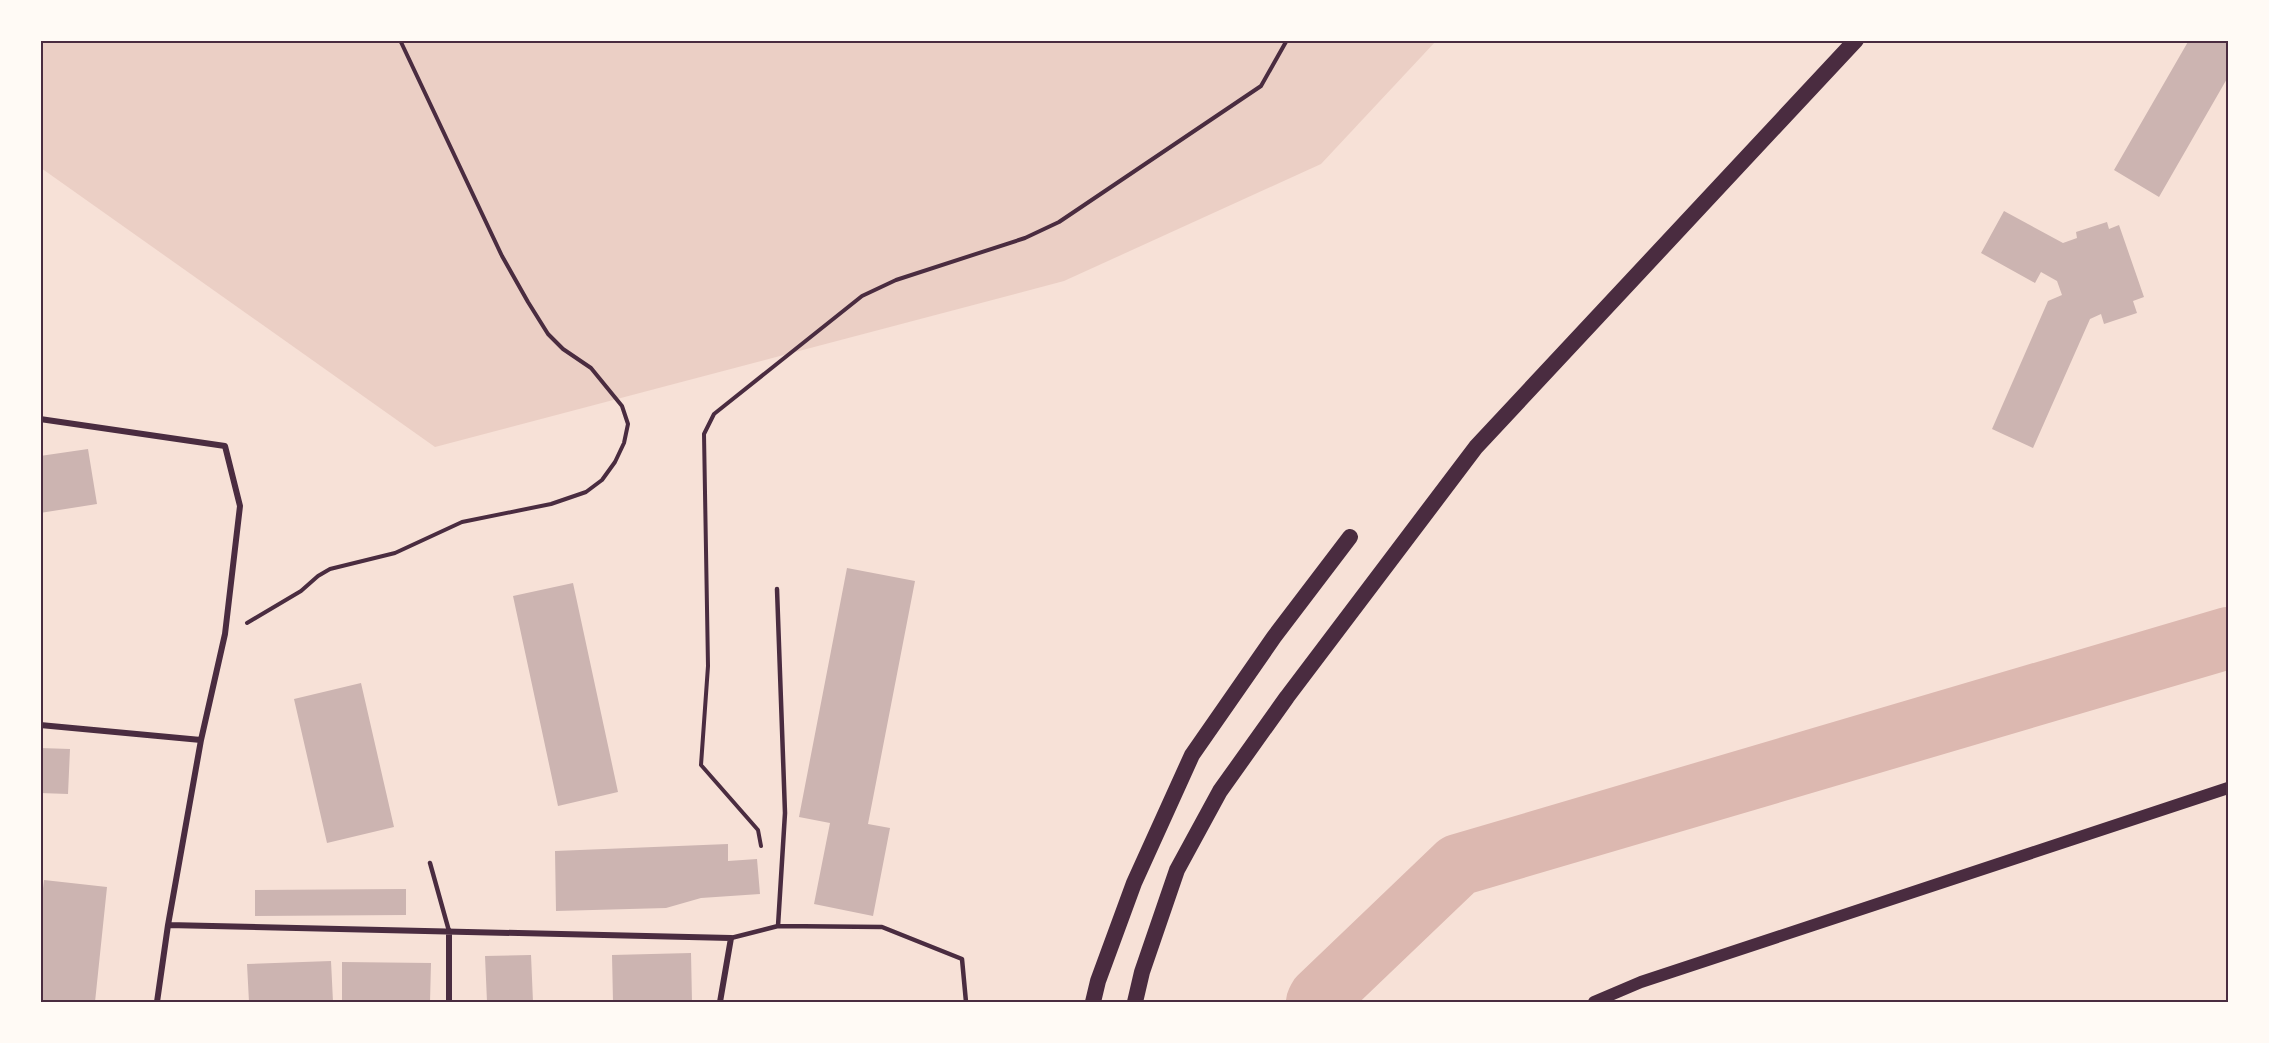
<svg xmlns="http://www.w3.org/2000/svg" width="2269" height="1043" font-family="'Nunito Sans',sans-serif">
  <rect width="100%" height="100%" fill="#f7e1d7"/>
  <path fill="#ebcfc5" d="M41 41H1436L1321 164 1064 281 435 447 41 168Z"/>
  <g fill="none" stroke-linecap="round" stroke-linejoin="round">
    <path stroke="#dcb8b0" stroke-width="62" d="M1317 1002 1319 998 1458 865 2228 638"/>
  </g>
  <path fill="#ccb4b1" d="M2189 40H2228V77L2159 197 2114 170Z
    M2004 211 2063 243 2077 238 2076 232 2107 222 2109 229 2119 225 2144 297 2133 301 2137 313 2104 324 2101 314 2090 319 2033 448 1992 429 2048 301 2062 295 2057 281 2041 272 2035 283 1981 253Z
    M88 449 97 504 40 513V456Z
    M847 568 915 581 868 824 890 828 873 916 814 904 830 823 799 817Z
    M573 583 618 792 558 806 513 596Z
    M361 683 394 827 327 843 294 699Z
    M40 748 70 749 68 794 40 793Z
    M728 844V861L757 859 760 894 701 898 666 908 556 911 555 851Z
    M44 880 107 887 95 1002H40V913Z
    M406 889V915L255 916V890Z
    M691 953 692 1002H613L612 955Z
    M531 955 533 1002H487L485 956Z
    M331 961 333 1002H249L247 964Z
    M342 962 431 963 430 1002H342Z"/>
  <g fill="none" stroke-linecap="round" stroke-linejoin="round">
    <path stroke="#4a2c40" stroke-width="4" d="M247 623 301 591 318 576 330 569 395 553 462 522 551 504 586 492 602 480 615 462 624 443 628 424 622 406 591 368 563 349 548 334 528 302 502 256 400 40
      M761 846 758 830 701 765 708 666 704 434 714 414 862 296 896 280 1025 238 1059 222 1261 86 1287 40"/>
    <path stroke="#4a2c40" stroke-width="4.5" d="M430 863 449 931
      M778 926 882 927 962 959 966 1002
      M731 938 778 926 785 813 777 589"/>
    <path stroke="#4a2c40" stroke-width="6" d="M40 419 225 446 240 506 225 634 201 740 168 925 157 1002
      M40 725 201 740
      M168 925 731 938 720 1002
      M449 1002V931"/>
    <path stroke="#4a2c40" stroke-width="12" d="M1594 1002 1641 982 2228 788"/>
    <path stroke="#4a2c40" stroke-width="16" d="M1093 1002 1098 981 1134 883 1192 755 1274 637 1350 537
      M1135 1002 1142 972 1177 870 1220 791 1287 697 1476 447 1856 40"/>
  </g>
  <rect width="2269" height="1043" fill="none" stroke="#fffaf5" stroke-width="84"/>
  <rect x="42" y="42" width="2185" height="959" fill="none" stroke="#4a2c40" stroke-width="2"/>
</svg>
